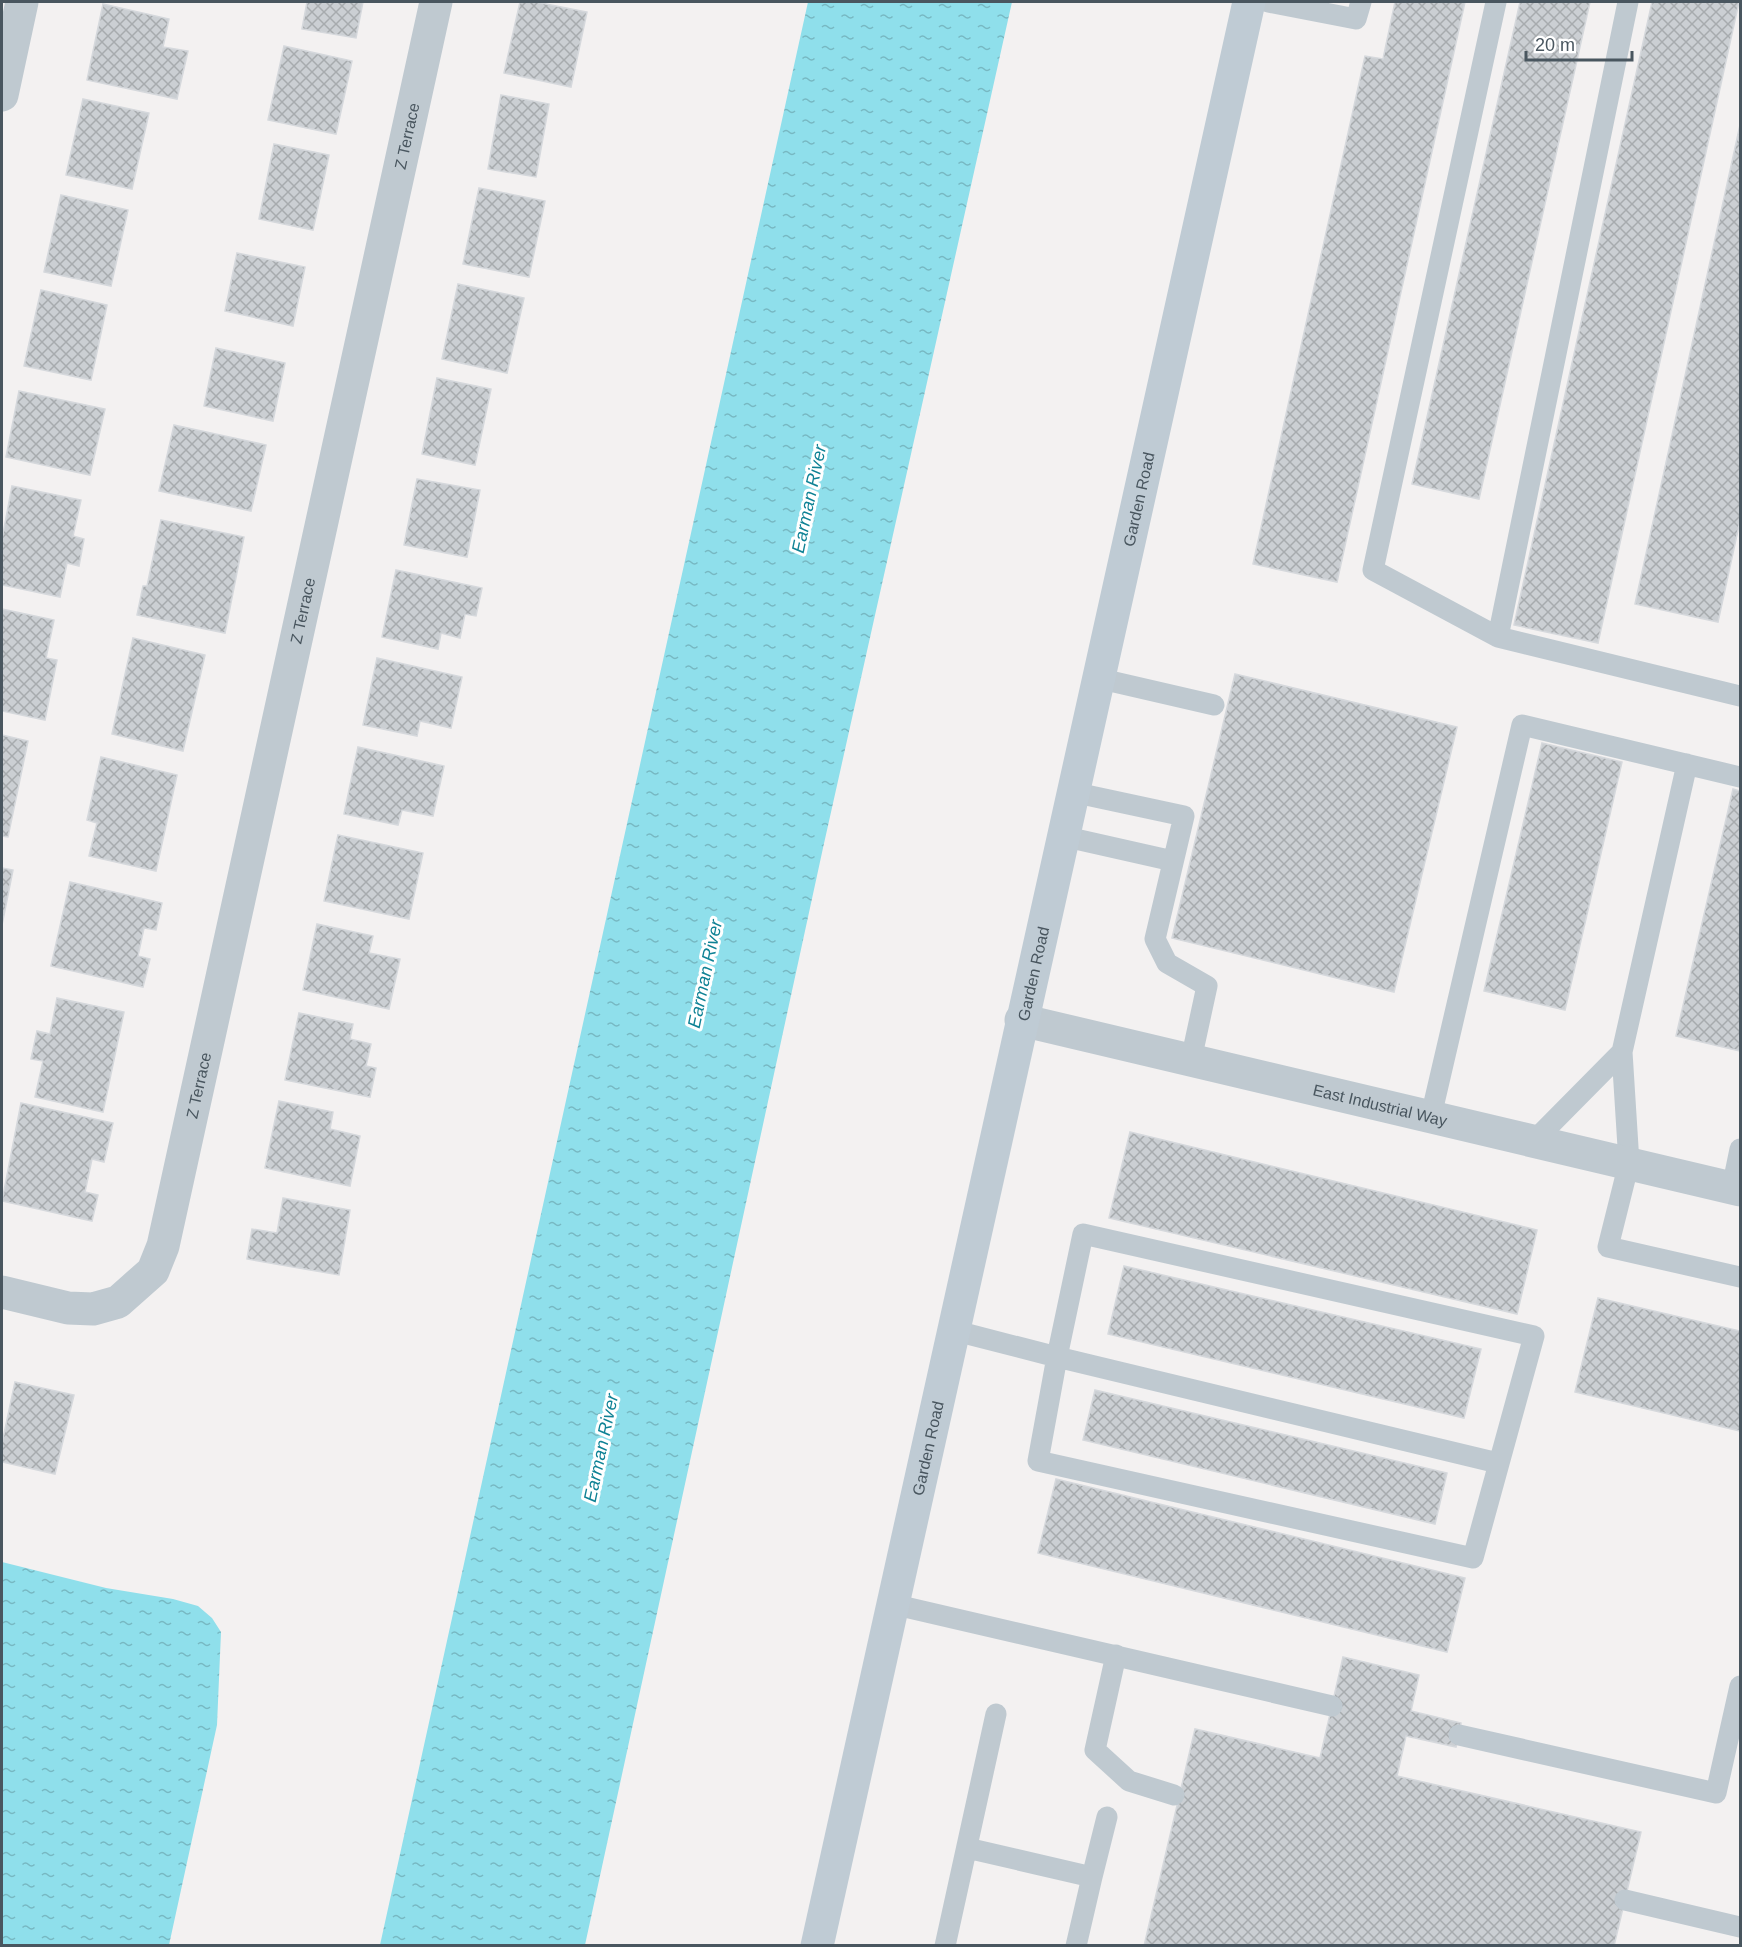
<svg xmlns="http://www.w3.org/2000/svg" width="1742" height="1947" font-family="Helvetica,sans-serif">
  <defs>
    <pattern id="water-ripples" width="26" height="14" patternUnits="userSpaceOnUse" patternTransform="scale(1.5)"><rect width="26" height="14" fill="#8fdfeb"/><path d="M2 4q2-2 4 0t4 0M15 11q2-2 4 0t4 0" fill="none" stroke="#77b8c2"/></pattern>
    <pattern id="building-cross-hatch" width="8" height="8" patternUnits="userSpaceOnUse" patternTransform="scale(1.5)"><rect width="8" height="8" fill="#cbcfd3"/><path d="M0 0l8 8M0 8l8-8" fill="none" stroke="#a7abae"/></pattern>
  </defs>
  <rect width="100%" height="100%" fill="#f3f1f1"/>
  <path fill="url(#water-ripples)" d="M808 2H1012L823 848 585 1945H380Z
    M2 1562 106 1588 173 1599 198 1606 212 1618 221 1632 217 1725 169 1945H2Z"/>
  <path fill="url(#building-cross-hatch)" stroke="#d5d8dc" stroke-width="1.5" d="M307 2H363L356 38 302 29Z
    M520 2H536L587 12 571 87 504 73Z
    M1395 2H1465L1337 582 1253 564 1365 56 1383 59Z
    M1520 2H1590L1479 499 1412 484Z
    M1652 2H1739L1598 643 1514 625Z
    M103 4 169 19 163 47 188 51 177 99 87 80Z
    M284 46 352 61 336 134 268 120Z
    M501 95 549 104 536 177 488 169Z
    M83 99 149 113 132 189 66 175Z
    M1740 125V521L1718 622 1635 604Z
    M274 144 329 155 313 230 259 219Z
    M479 188 545 201 529 277 463 264Z
    M61 195 128 210 111 286 44 272Z
    M237 253 305 267 293 326 225 311Z
    M458 284 524 298 507 373 442 359Z
    M41 290 107 305 91 380 24 366Z
    M216 348 285 363 273 421 204 406Z
    M437 378 491 389 475 465 422 454Z
    M19 391 105 409 90 475 6 457Z
    M174 425 266 445 251 511 159 491Z
    M417 479 480 490 467 557 404 545Z
    M12 486 81 500 73 536 84 539 79 566 67 563 60 597 2 585V539Z
    M161 520 244 537 225 633 137 615 143 586H147Z
    M396 570 482 588 476 616 465 614 460 638 441 633 438 649 382 637Z
    M2 609 54 620 46 658 57 660 45 720 2 711Z
    M133 638 205 655 183 751 112 734Z
    M377 658 462 677 451 728 420 721 417 736 363 725Z
    M1235 674 1457 727 1394 992 1172 938Z
    M2 735 28 741 8 837 2 836Z
    M1542 743 1622 762 1565 1010 1484 991Z
    M358 747 444 766 433 816 402 810 398 825 344 814Z
    M101 757 177 775 156 871 89 856 97 823 87 820Z
    M1733 789 1740 791V1051L1676 1036Z
    M338 835 423 853 409 919 324 901Z
    M2 868 13 870 2 925Z
    M70 882 162 903 156 930 144 928 138 956 150 959 143 987 51 966Z
    M317 924 373 936 369 953 400 959 389 1009 303 990Z
    M57 998 124 1012 103 1112 35 1097 43 1061 31 1059 37 1031 50 1034Z
    M299 1013 353 1024 350 1039 371 1044 366 1066 376 1068 370 1097 285 1080Z
    M279 1101 333 1112 330 1129 360 1136 350 1186 265 1168Z
    M21 1103 113 1123 104 1162 92 1159 85 1192 98 1195 92 1221 2 1201Z
    M1130 1132 1537 1230 1517 1314 1109 1218Z
    M283 1198 350 1210 339 1275 247 1259 252 1229 277 1233Z
    M1124 1266 1481 1349 1464 1418 1108 1334Z
    M1598 1298 1740 1331V1431L1575 1392Z
    M15 1382 74 1395 55 1474 2 1462V1443Z
    M1095 1390 1447 1473 1435 1524 1083 1440Z
    M1056 1479 1465 1578 1447 1652 1038 1553Z
    M1343 1657 1419 1675 1411 1711 1461 1723 1456 1747 1406 1736 1397 1776 1641 1832 1614 1946H1144L1195 1729 1320 1758Z"/>
  <g fill="none" stroke-linecap="round" stroke-linejoin="round">
    <path stroke="#bfc9d0" stroke-width="21" d="M1268 2 1356 19 1361 2
      M1496 2 1373 570 1498 637 1740 696
      M1498 637 1628 2
      M1097 678 1214 705
      M1687 764 1622 1052 1629 1163 1608 1247 1740 1277
      M1072 792 1184 816 1155 939 1167 963 1207 986 1191 1060
      M1062 836 1173 861
      M1431 1116 1522 725 1740 777
      M1534 1141 1622 1052
      M1732 1188 1740 1149
      M952 1330 1057 1357 1038 1461 1473 1558 1534 1336 1083 1234 1057 1357 1498 1463
      M892 1604 1332 1706
      M1116 1655 1095 1750 1129 1781 1174 1795
      M1459 1735 1716 1793 1740 1686
      M967 1848 1092 1877 1076 1946
      M1092 1877 1107 1817
      M1625 1900 1740 1927
      M945 1946 996 1714"/>
    <g stroke="#bfc9d0" stroke-width="33">
      <path d="M2 95 22 2"/>
      <path id="s1" d="M1021 1020 1740 1190"/>
      <path id="s2" d="M2 1292 68 1308 93 1309 118 1302 153 1271 163 1246 436 2"/>
    </g>
    <path stroke="#bfcbd4" stroke-width="33" id="s3" d="M817 1946 1249 2"/>
  </g>
  <g text-anchor="middle" dominant-baseline="central" stroke-width="6" stroke-linejoin="round" paint-order="stroke">
    <g font-size="16" fill="#49565f" stroke="#fff">
      <text stroke="none"><textPath href="#s2" startOffset="1329">Z Terrace</textPath></text>
      <text stroke="none"><textPath href="#s3" startOffset="1482">Garden Road</textPath></text>
      <text stroke="none"><textPath href="#s2" startOffset="843">Z Terrace</textPath></text>
      <text stroke="none"><textPath href="#s3" startOffset="996">Garden Road</textPath></text>
      <text stroke="none"><textPath href="#s2" startOffset="357">Z Terrace</textPath></text>
      <text stroke="none"><textPath href="#s1" startOffset="369">East Industrial Way</textPath></text>
      <text stroke="none"><textPath href="#s3" startOffset="510">Garden Road</textPath></text>
    </g>
    <g font-size="18" font-style="italic" fill="#0f8295" stroke="#fff">
      <text transform="translate(809 499) rotate(-78)">Earman River</text>
      <text transform="translate(705 974) rotate(-78)">Earman River</text>
      <text transform="translate(601 1448) rotate(-78)">Earman River</text>
    </g>
  </g>
  <rect width="1742" height="1947" fill="none" stroke="#49565f" stroke-width="6"/>
  <path d="M1526 51v9h106v-9" fill="none" stroke="#49565f" stroke-width="3"/>
  <text x="1535" y="51" font-size="18" fill="#49565f" stroke="#ffffff" stroke-width="4.5" paint-order="stroke">20 m</text>
</svg>
